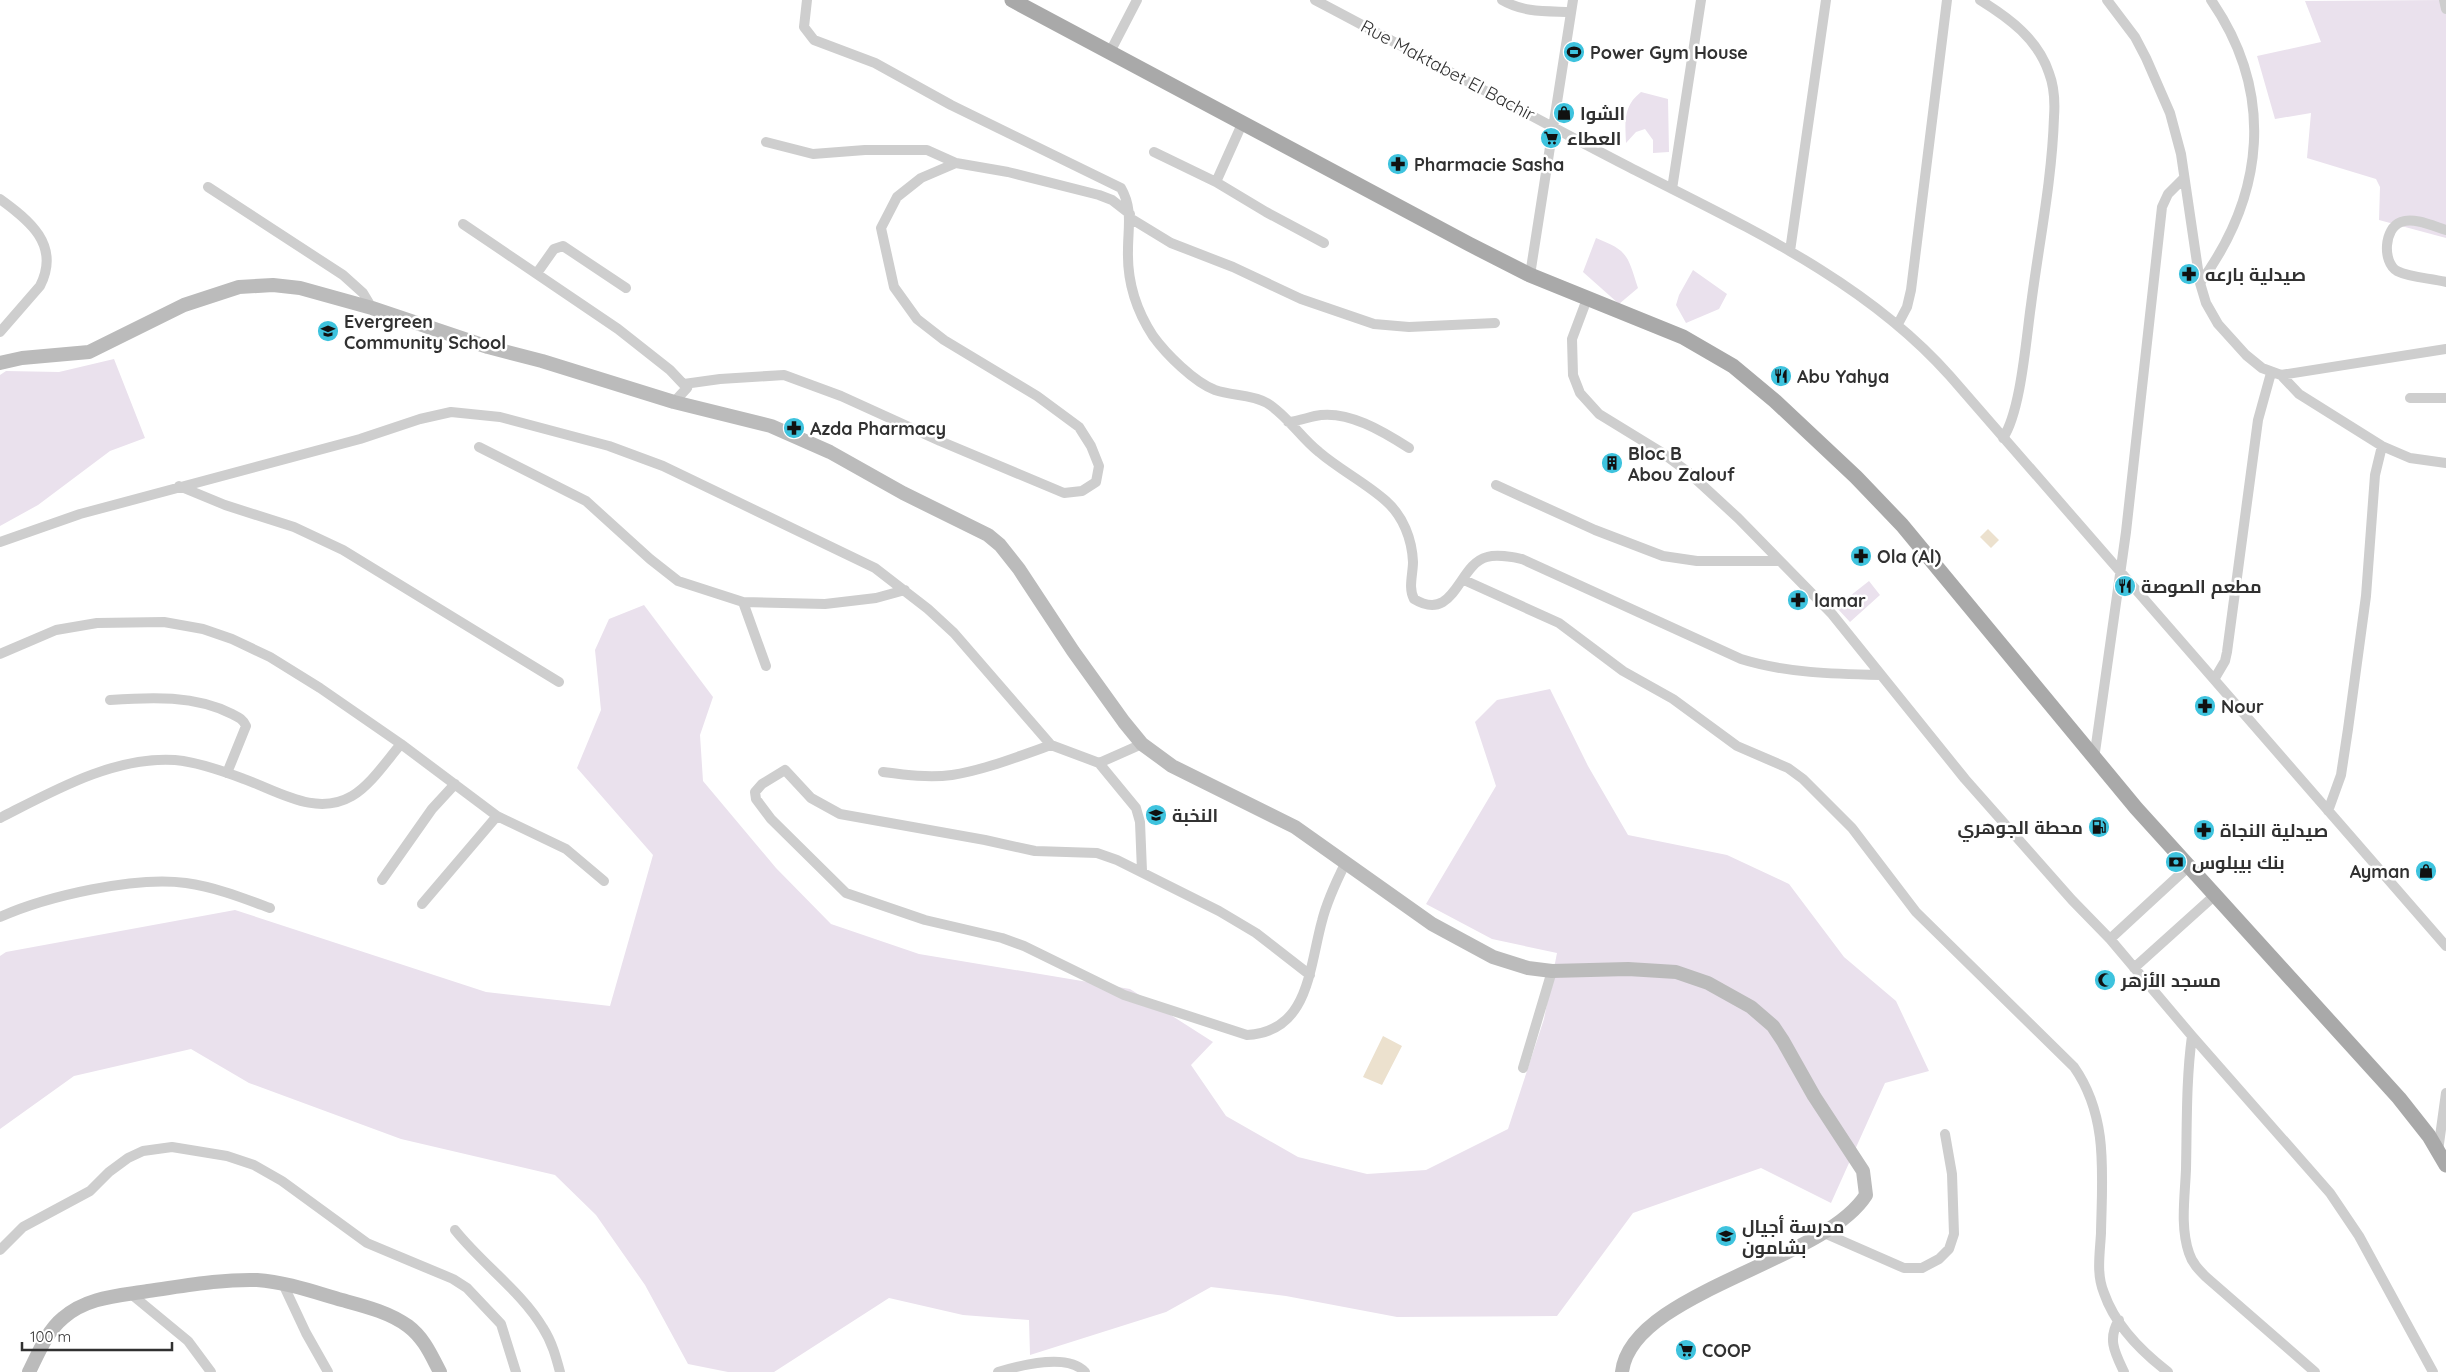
<svg xmlns="http://www.w3.org/2000/svg" width="2446" height="1372" font-family="Quicksand,Cairo,sans-serif">
  <rect width="100%" height="100%" fill="#fff"/>
  <path fill="#eae1ed" d="M2446 0V238L2379 220 2380 187 2376 179 2307 158 2311 113 2275 119 2257 56 2321 42 2305 1Z
    M1641 92 1668 99 1669 152 1653 153V140L1645 129 1636 132 1626 143C1625 122 1623 106 1641 92Z
    M1596 238C1628 251 1627 254 1638 288L1619 304 1583 272Z
    M1693 270 1727 294 1719 309 1686 323 1676 305 1679 295Z
    M114 359 145 438 110 451 38 505 0 526V375L6 371 59 372Z
    M1869 581 1880 595 1850 622 1836 607Z
    M644 605 713 697 700 735 703 781 776 868 831 924 919 954 1130 989 1213 1042 1191 1065 1226 1116 1298 1157 1367 1174 1426 1170 1508 1129 1544 1019 1557 953 1492 939 1426 904 1496 786 1475 722 1497 700 1550 689 1588 766 1628 835 1727 855 1789 884 1844 957 1896 1001 1929 1071 1885 1083 1831 1203 1761 1168 1633 1213 1557 1316 1397 1317 1286 1296 1211 1287 1166 1312 1030 1355 1029 1320 963 1315 889 1298 774 1372H728L688 1364 645 1285 596 1215 555 1175 401 1139 249 1083 191 1049 74 1076 0 1129V956L6 952 235 910 486 992 610 1006 653 855 577 768 601 710 595 650 609 619Z"/>
  <path fill="#ece1ce" d="M1988 529 1999 540 1991 548 1980 537Z
    M1383 1036 1402 1046 1382 1085 1363 1077Z"/>
  <g fill="none" stroke-linecap="round" stroke-linejoin="round">
    <path stroke="#cecece" stroke-width="10" d="M807 0 804 27 814 40 875 63 951 105 1121 188C1133 209 1128 227 1128 250 1127 281 1136 310 1153 336 1166 354 1194 382 1215 390 1232 396 1251 394 1267 403 1287 415 1300 437 1319 452 1340 470 1366 483 1386 501 1403 516 1412 539 1413 562 1413 574 1408 588 1414 599 1455 624 1458 564 1487 557 1498 554 1512 557 1522 559L1741 659C1786 673 1834 674 1881 675
      M1315 0C1420 55 1524 113 1629 167 1742 225 1864 279 1950 376L2446 946
      M1502 0C1524 13 1547 11 1571 12
      M1980 0C2009 18 2038 39 2049 73 2054 86 2055 103 2054 117 2052 180 2039 243 2031 305 2026 339 2021 411 2003 438
      M2107 0 2135 37 2146 58 2170 113 2181 154 2200 283 2206 303 2218 324 2246 355 2262 368 2281 375 2446 349
      M2444 0 2446 9
      M1110 52 1137 0
      M766 142 813 154 865 150H927L956 163 1008 172 1099 195 1112 200 1130 214
      M1154 152 1216 182 1242 124
      M1216 182 1266 212 1324 243
      M208 187 343 275 363 293 372 308
      M1672 189 1701 0
      M0 199C29 220 61 245 40 286L0 332
      M1130 218 1171 243 1233 267 1301 299 1374 324 1409 327 1495 323
      M463 224 618 329 670 370 687 388 674 402
      M2446 230C2433 226 2414 217 2401 222 2384 228 2382 262 2397 271 2411 278 2431 278 2446 282
      M1790 251 1826 0
      M537 273 554 249 563 246 626 288
      M1530 275 1573 0
      M2200 283C2265 194 2275 93 2211 0
      M1587 299 1572 339 1573 375 1580 393 1599 414 1661 452 1688 472 1738 518 1832 614 1965 779 2072 900 2110 939 2192 1036 2330 1193 2359 1236 2433 1372
      M1898 324 1907 307 1911 290 1947 0
      M2281 375 2299 394 2382 446 2410 458 2446 463
      M684 384 720 379 784 375 841 396 940 441 1064 493 1082 491 1096 482 1099 466 1091 446 1079 427 1037 396 944 340 917 319 894 287 881 228 897 197 921 178 956 163
      M2410 398H2446
      M1288 422C1298 421 1306 418 1315 416 1347 409 1384 432 1409 448
      M479 447 586 501 650 559 678 581 743 602 825 604 876 598 905 590
      M1496 485 1595 530 1663 556 1697 561H1779
      M179 486 225 505 294 527 343 550 559 682
      M0 542 80 514 360 439 420 419 451 412 500 417 609 446 663 466 875 568 928 609 954 633 1051 745 1099 763 1142 744
      M1464 580 1559 623 1623 671 1673 699 1737 746 1788 768 1803 779 1852 828 1916 912 2074 1067C2109 1117 2102 1175 2101 1233 2100 1253 2096 1274 2104 1293 2115 1325 2142 1352 2168 1372
      M743 602 766 666
      M0 654 56 630 97 623 164 622 203 629 232 639 270 657 320 688 401 744 497 816 566 849 604 881
      M2215 678 2225 661 2227 652 2258 420 2271 373
      M110 700C151 697 195 695 232 714 238 717 243 719 246 726L227 773
      M2094 759 2126 532 2162 207 2168 194 2184 178
      M1099 763 1136 808 1140 822 1142 871
      M883 772C906 775 929 778 952 775 985 770 1019 756 1051 745
      M2328 811 2341 775 2348 729 2366 596 2375 475 2382 446
      M0 818C53 791 114 756 175 760 198 762 223 771 244 779 278 791 316 817 352 796 371 785 387 760 401 744
      M382 880 432 809 455 784
      M422 904 497 816
      M0 917C47 896 135 876 186 883 215 887 243 898 270 908
      M2110 939 2188 867
      M2134 968 2214 896
      M1310 975 1256 933 1219 911 1117 860 1097 853 1035 851 985 840 840 814 811 798 785 770 762 784 755 792 756 799 771 819 846 893 925 920 1002 938 1024 946 1124 995 1247 1035C1309 1032 1309 968 1322 921 1327 901 1336 882 1345 864
      M2192 1036C2186 1080 2187 1125 2186 1169 2185 1196 2180 1227 2189 1253 2192 1263 2199 1270 2206 1277L2315 1372
      M1523 1068 1552 971
      M2438 1151 2446 1093
      M455 1230C482 1264 522 1292 543 1328 552 1342 556 1357 560 1372
      M1824 1233 1904 1268H1922L1939 1259 1949 1249 1954 1234 1952 1174 1945 1134
      M0 1250 23 1227 90 1191 109 1172 128 1158 143 1151 172 1147 227 1156 254 1165 282 1181 367 1243 453 1279 467 1288 501 1324 516 1372
      M283 1284 306 1333 328 1372
      M131 1294 188 1341 211 1372
      M2119 1320C2107 1339 2115 1353 2124 1372
      M998 1372C1021 1365 1068 1353 1085 1372"/>
    <path stroke="#bbb" stroke-width="14" d="M0 363 22 358 89 352 184 305 239 287 273 285 300 288 372 308 488 347 542 361 674 402 771 426 830 452 903 493 988 535 1000 545 1019 569 1073 651 1124 722 1142 744 1172 766 1295 827 1432 924 1493 957 1528 968 1552 971 1628 969 1676 972 1708 983 1751 1007 1773 1026 1783 1041 1814 1096 1863 1171 1866 1195C1824 1262 1631 1292 1622 1372
      M29 1372C38 1354 47 1331 63 1318 87 1297 118 1296 148 1291 184 1286 221 1279 257 1280 286 1282 314 1292 342 1300 364 1306 389 1312 408 1326 424 1338 431 1355 440 1372"/>
    <path stroke="#a9a9a9" stroke-width="15" d="M1012 0 1469 244 1530 275 1683 337 1733 366 1775 401 1856 477 1902 525 2136 808 2399 1098 2429 1136 2446 1165"/>
  </g>
  <defs>
    <g id="stadium-disc" transform="scale(1.125)"><circle r="9.5" fill="#3ec3de" stroke="#fff"/><path d="M0-5a6.5 5 0 1 0 0 10a6.5 5 0 1 0 0-10ZM-3.5-1.8h7v3.6h-7Z" fill="#111"/></g>
    <g id="shop-disc" transform="scale(1.125)"><circle r="9.5" fill="#3ec3de" stroke="#fff"/><path d="M-5-2.5h2.3a2.7 3.5 0 0 1 5.4 0H5L5.5 6h-11ZM-1.5-2.5h3a1.5 2.3 0 0 0-3 0Z" fill="#111"/></g>
    <g id="supermarket-disc" transform="scale(1.125)"><circle r="9.5" fill="#3ec3de" stroke="#fff"/><path d="M-6-5.5h2.5l.6 2H6L4.5 2H-2.5L-4.4-4H-6ZM-1.5 3.2a1.3 1.3 0 1 0 .1 0ZM3 3.2a1.3 1.3 0 1 0 .1 0Z" fill="#111"/></g>
    <g id="pharmacy-disc" transform="scale(1.125)"><circle r="9.5" fill="#3ec3de" stroke="#fff"/><path d="M-2-6h4v4h4v4h-4v4h-4v-4h-4v-4h4Z" fill="#111"/></g>
    <g id="school-disc" transform="scale(1.125)"><circle r="9.5" fill="#3ec3de" stroke="#fff"/><path d="M0-5L7-2L0 1L-7-2ZM-4 1L0 2.5L4 1V4Q0 6-4 4Z" fill="#111"/></g>
    <g id="restaurant-disc" transform="scale(1.125)"><circle r="9.5" fill="#3ec3de" stroke="#fff"/><path d="M-5-6h1v4h1v-4h1v4h1v-4h1v5L-1.5 .5V6h-2V.5L-5-1ZM5-6V6H3V1.5H1.5Q1.5-4 5-6Z" fill="#111"/></g>
    <g id="building-disc" transform="scale(1.125)"><circle r="9.5" fill="#3ec3de" stroke="#fff"/><path d="M-4-6H4V6H1V3H-1V6H-4ZM-2.5-4.3h1.7v1.8h-1.7ZM.8-4.3h1.7v1.8H.8ZM-2.5-1h1.7V.8h-1.7ZM.8-1h1.7V.8H.8Z" fill="#111"/></g>
    <g id="fuel-disc" transform="scale(1.125)"><circle r="9.5" fill="#3ec3de" stroke="#fff"/><path d="M-5.5-6h7V0h2V4h1.3V-2.5L3-4.5l.8-.8L6-3V5H2.5V1h-1V6h-7ZM-4.2-4.7v3.2H.2V-4.7Z" fill="#111"/></g>
    <g id="bank-disc" transform="scale(1.125)"><circle r="9.5" fill="#3ec3de" stroke="#fff"/><path d="M-6-4H6V4H-6ZM0-2.3a2.3 2.3 0 1 0 0 4.6a2.3 2.3 0 1 0 0-4.6Z" fill="#111"/></g>
    <g id="mosque-disc" transform="scale(1.125)"><circle r="9.5" fill="#3ec3de" stroke="#fff"/><path d="M3.5-4.9A6 6 0 1 0 3.5 4.9A5 5 0 1 1 3.5-4.9Z" fill="#111"/></g>
  </defs>
  <g fill-rule="evenodd">
    <use href="#stadium-disc" x="1574" y="52"/>
    <use href="#shop-disc" x="1564" y="113"/>
    <use href="#supermarket-disc" x="1551" y="138"/>
    <use href="#pharmacy-disc" x="1398" y="164"/>
    <use href="#pharmacy-disc" x="2189" y="274"/>
    <use href="#school-disc" x="328" y="331"/>
    <use href="#restaurant-disc" x="1781" y="376"/>
    <use href="#pharmacy-disc" x="794" y="428"/>
    <use href="#building-disc" x="1612" y="463"/>
    <use href="#pharmacy-disc" x="1861" y="556"/>
    <use href="#restaurant-disc" x="2125" y="586"/>
    <use href="#pharmacy-disc" x="1798" y="600"/>
    <use href="#pharmacy-disc" x="2205" y="706"/>
    <use href="#school-disc" x="1156" y="815"/>
    <use href="#fuel-disc" x="2099" y="827"/>
    <use href="#pharmacy-disc" x="2204" y="830"/>
    <use href="#bank-disc" x="2176" y="862"/>
    <use href="#shop-disc" x="2426" y="871"/>
    <use href="#mosque-disc" x="2105" y="980"/>
    <use href="#school-disc" x="1726" y="1236"/>
    <use href="#supermarket-disc" x="1686" y="1350"/>
  </g>
  <g text-anchor="middle" dominant-baseline="central" stroke-width="5" stroke-linejoin="round" paint-order="stroke">
    <g font-size="18" font-weight="bold" fill="#313131" stroke="#fff" text-anchor="start">
      <text x="1590" y="52">Power Gym House</text>
      <text x="1580" y="113">الشوا</text>
      <text x="1567" y="138">العطاء</text>
      <text x="1414" y="164">Pharmacie Sasha</text>
      <text x="2205" y="274">صيدلية بارعه</text>
      <text x="344" y="321">Evergreen<tspan x="344" dy="21">Community School</tspan></text>
      <text x="1797" y="376">Abu Yahya</text>
      <text x="810" y="428">Azda Pharmacy</text>
      <text x="1628" y="453">Bloc B<tspan x="1628" dy="21">Abou Zalouf</tspan></text>
      <text x="1877" y="556">Ola (Al)</text>
      <text x="2141" y="586">مطعم الصوصة</text>
      <text x="1814" y="600">lamar</text>
      <text x="2221" y="706">Nour</text>
      <text x="1172" y="815">النخبة</text>
      <text x="2083" y="827" text-anchor="end">محطة الجوهري</text>
      <text x="2220" y="830">صيدلية النجاة</text>
      <text x="2192" y="862">بنك بيبلوس</text>
      <text x="2410" y="871" text-anchor="end">Ayman</text>
      <text x="2121" y="980">مسجد الأزهر</text>
      <text x="1742" y="1226">مدرسة أجيال<tspan x="1742" dy="21">بشامون</tspan></text>
      <text x="1702" y="1350">COOP</text>
    </g>
    <g font-size="18" fill="#313131" stroke="#fff">
      <text transform="translate(1448 70) rotate(28)">Rue Maktabet El Bachir</text>
    </g>
  </g>
  <path d="M22 1342v8h150v-8" fill="none" stroke="#313131" stroke-width="2.5"/>
  <text x="30" y="1342" font-size="15" fill="#313131" stroke="#ffffff" stroke-width="4" paint-order="stroke">100 m</text>
</svg>
